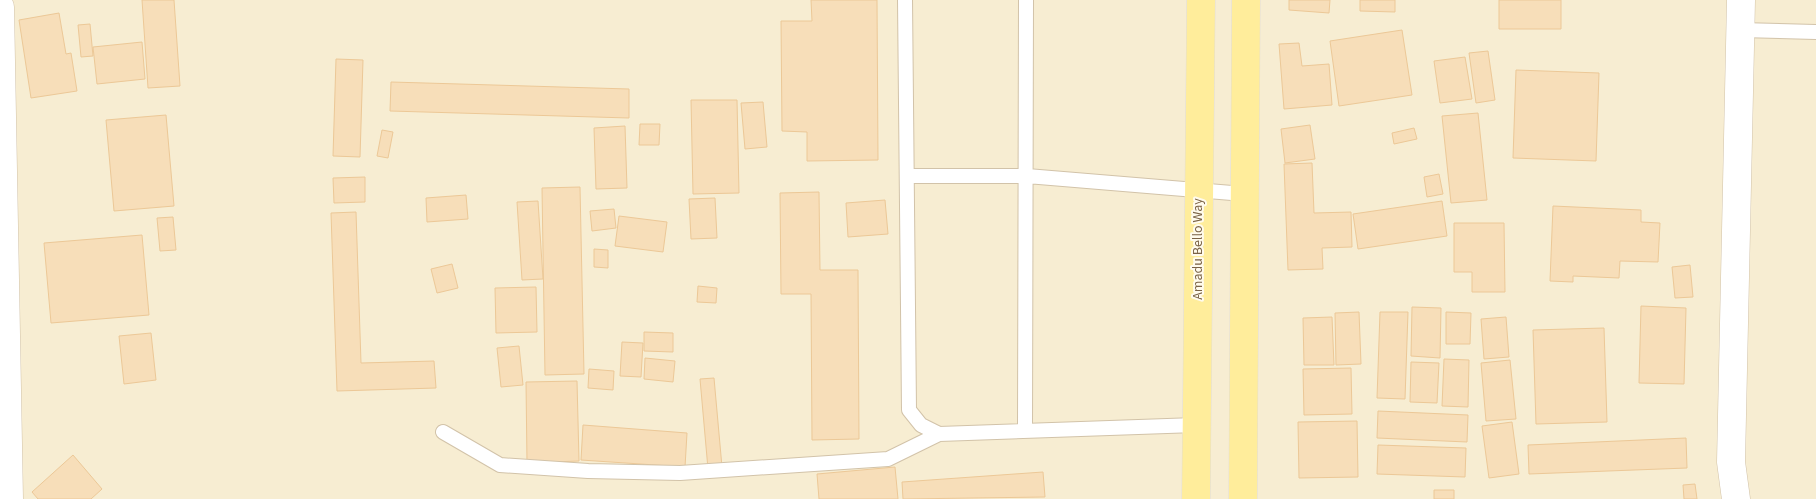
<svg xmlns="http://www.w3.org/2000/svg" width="1816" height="499" font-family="'Source Sans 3',sans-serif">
  <rect width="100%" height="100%" fill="#fffae4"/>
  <path fill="#f7edd2" d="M0 0H1816V499H0Z"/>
  <path fill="#f7deb9" stroke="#ecc897" d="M142 0H174L180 86 148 88Z
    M811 0H877L878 160 807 161V132L782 131 781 21H812Z
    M1289 0H1330L1329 13 1289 10Z
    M1360 0H1395V12L1360 11Z
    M1499 0H1561V29H1499Z
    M59 13 66 54 71 53 77 91 31 98 19 20Z
    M90 24 93 56 81 57 78 25Z
    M1402 30 1412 95 1339 106 1330 41Z
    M142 42 145 79 97 84 93 47Z
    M1299 43 1302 66 1329 64 1332 105 1284 109 1279 44Z
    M1488 51 1495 100 1476 103 1469 53Z
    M1465 57 1472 99 1440 103 1434 61Z
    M336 59 363 60 360 157 333 156Z
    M1516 70 1599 73 1596 161 1513 158Z
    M391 82 629 89V118L390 111Z
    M691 100H737L739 193 693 194Z
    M763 102 767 147 745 149 741 103Z
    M1478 113 1487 200 1451 203 1442 116Z
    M166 115 174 206 114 211 106 120Z
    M640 124H660L659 145H639Z
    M1310 125 1315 159 1285 163 1281 129Z
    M625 126 627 188 596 189 594 128Z
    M1414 128 1417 139 1394 144 1392 133Z
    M382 130 393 132 388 158 377 156Z
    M1312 163 1314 213 1351 212 1352 247 1322 248 1323 269 1288 270 1284 164Z
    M1439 174 1443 194 1427 197 1424 177Z
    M365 177V202L334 203 333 178Z
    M580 187 584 374 545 375 542 188Z
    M819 192 820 270H858L859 439 812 440 811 294H781L780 193Z
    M466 195 468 219 427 222 426 198Z
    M715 198 717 238 691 239 689 199Z
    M885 200 888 234 848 237 846 203Z
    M538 201 543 279 522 280 517 202Z
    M1442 201 1447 236 1358 249 1353 214Z
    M1553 206 1641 210V222L1660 223 1658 262 1620 261 1619 278 1573 276V282L1550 281Z
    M614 209 616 228 592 231 590 211Z
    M356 212 361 363 434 361 436 388 337 391 331 213Z
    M619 216 667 222 663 252 615 246Z
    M173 217 176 250 160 251 157 218Z
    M1454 223H1504L1505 292H1472V272H1454Z
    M142 235 149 315 51 323 44 243Z
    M594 249 608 250V268L594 267Z
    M452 264 458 288 437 293 431 269Z
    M1690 265 1693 297 1675 298 1672 267Z
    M698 286 717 288 716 303 697 302Z
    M536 287 537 332 496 333 495 288Z
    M1641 306 1686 308 1684 384 1639 383Z
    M1412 307 1441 308 1440 358 1411 356Z
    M1359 312 1361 364 1336 365 1335 313Z
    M1380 312H1408L1405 399 1377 398Z
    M1446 312 1471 313 1470 344H1446Z
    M1332 317 1334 365H1304L1303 318Z
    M1506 317 1509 357 1484 359 1481 319Z
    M1604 328 1607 422 1536 424 1533 330Z
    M644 332 673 333V352L644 351Z
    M151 333 156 380 124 384 119 336Z
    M622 342 643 343 641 377 620 376Z
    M519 346 523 385 501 387 497 348Z
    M645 358 675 361 673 382 644 379Z
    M1444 359 1469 360 1468 407 1442 406Z
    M1510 360 1516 419 1486 421 1481 363Z
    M1411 362 1439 363 1437 403 1410 402Z
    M1351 368 1352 414 1304 415 1303 369Z
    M589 369 614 371 613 390 588 388Z
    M714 378 722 467 708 469 700 379Z
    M577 381 579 461 527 463 526 382Z
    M1378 411 1468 415 1467 442 1377 438Z
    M1357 421 1358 477 1299 478 1298 422Z
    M1512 422 1519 474 1489 478 1482 426Z
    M583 425 687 433 685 467 581 460Z
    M1686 438 1687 468 1529 474 1528 445Z
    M1378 445 1466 448 1465 477 1377 474Z
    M73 455 102 489 91 499H38L32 492Z
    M895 467 898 499H819L817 474Z
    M1043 472 1045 497 903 499 902 482Z
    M1695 484 1697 499H1684L1683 485Z
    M1434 490H1454V499H1434Z"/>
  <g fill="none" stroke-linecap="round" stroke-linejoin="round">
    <g stroke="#d2c3a9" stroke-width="16">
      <path id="lane" d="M905 0 909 410 921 425 939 434 1196 425
        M1740 30 1816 32
        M908 176H1027L1244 194
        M1025 431 1026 0
        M443 432 500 465 588 471 680 473 888 459 939 434"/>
    </g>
    <g stroke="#d2c3a9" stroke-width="29">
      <path id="street" d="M0 7 9 499
        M1736 499 1731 462 1741 0"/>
    </g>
    <g stroke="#e2ddd6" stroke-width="29">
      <path id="primary" d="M1196 499 1201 0
        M1243 499 1246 0"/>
    </g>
    <use href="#lane" stroke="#fff" stroke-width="14"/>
    <use href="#street" stroke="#fff" stroke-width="28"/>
    <use href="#primary" stroke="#ffed9b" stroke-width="28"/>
  </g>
  <g text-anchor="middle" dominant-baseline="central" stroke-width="4" stroke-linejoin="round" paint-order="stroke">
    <g font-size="14" fill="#7b6346" stroke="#fffbed">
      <text transform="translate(1198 249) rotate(-90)">Amadu Bello Way</text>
    </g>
  </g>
</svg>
